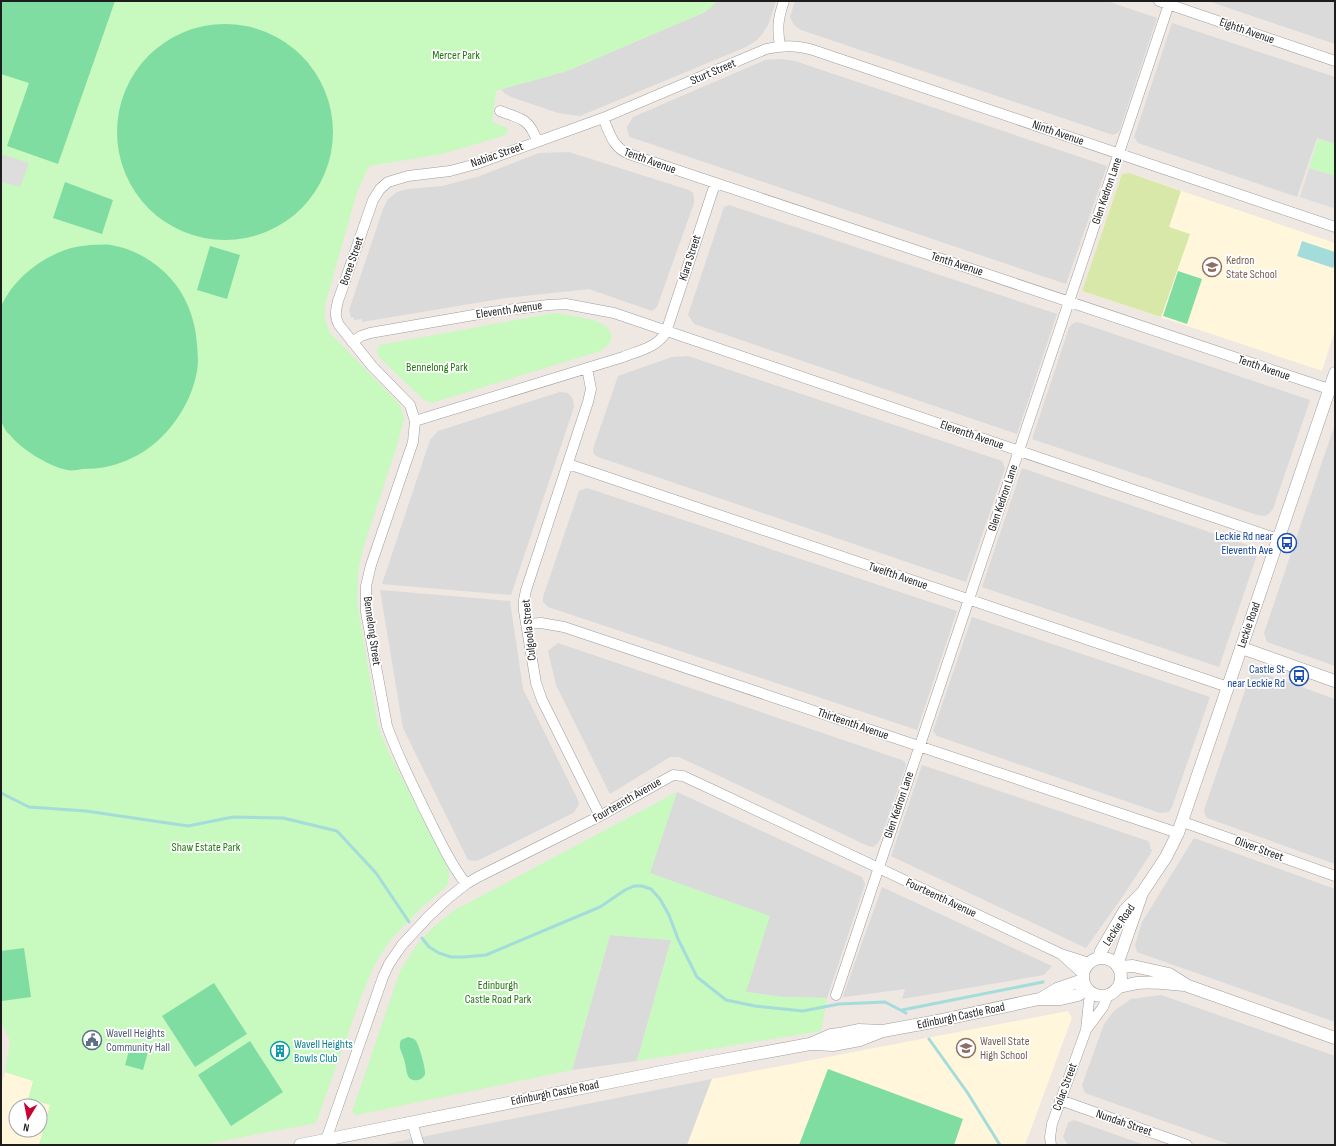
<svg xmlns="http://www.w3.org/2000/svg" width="1336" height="1146" font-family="'Sofia Sans Condensed',sans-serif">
  <rect width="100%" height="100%" fill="#eee7e2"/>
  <path fill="#dbdada" d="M718 1H776L768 25 763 33 757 40 746 47 580 116 558 113 511 97 504 93 502 89 567 71 705 12Z
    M795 1H1107L1157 18 1119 132 1113 135 801 30 794 25 790 17Z
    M1208 1H1335V44Z
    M1172 23 1335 77V144L1317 138 1297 197 1138 143 1134 137Z
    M781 59 795 61 1107 166 1066 284 630 137 628 133 627 127 633 117 765 60Z
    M569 152 689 190 693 193 694 198V203L657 307 652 311 589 289 506 298 362 322V319L354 320V317L351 318 349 310 383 209 388 199 397 192 408 189 442 186 477 177 539 153Z
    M729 205 1057 314 1017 434 694 324 688 315 724 207Z
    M1076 322 1081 323 1310 400 1273 509 1269 514 1265 516 1257 515 1032 439 1069 328 1072 324Z
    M688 356 1002 461 1005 468 966 582 598 457 594 454 593 449 618 376 672 357Z
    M560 392 568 393 573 399 574 407 511 595 382 584 430 440 438 431Z
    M1335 424V666L1267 642 1264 633Z
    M1022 468 1259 549 1219 667 982 587Z
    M587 488 957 611 917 730 548 607 543 602V597L579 491Z
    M380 590 510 601 523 689 578 800 579 805 573 813 477 861 468 860 403 728Z
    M972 617 1210 697 1172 807 1169 812 1160 813 937 736 933 731Z
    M558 643 902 760 905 762 906 766 880 840 876 845 873 847 868 846 679 757H670L610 794 556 685 548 651Z
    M1254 670 1335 699V864L1207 818 1205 815 1204 810 1251 673Z
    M922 765 1148 841 1150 844V849H1152L1151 853 1123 896 1086 948 891 856Z
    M677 792 862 877 865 884 827 998 783 997 745 992 649 873Z
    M1194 838 1335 889V1022L1137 952 1135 945 1142 922Z
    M882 887 1052 966 1044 975 902 999 905 989 845 997 843 996Z
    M610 935 671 940 637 1061 572 1070Z
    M1161 995 1335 1056V1145H1231L1085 1093 1082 1085 1104 1024 1114 1011 1131 999Z
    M712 1079 687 1145H381Z
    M1074 1120 1145 1145H1068L1063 1137 1068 1123Z"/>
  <path fill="#fff6db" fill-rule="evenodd" d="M1129 173 1335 243V330L1322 371 1082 291 1122 174Z
    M1068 1011 1072 1018 1025 1145H687L712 1079Z
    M5 1072 33 1081 50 1105 39 1145H1V1086ZM16 1106H40V1130H16Z"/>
  <path fill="#d7e8a8" d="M1129 173 1181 191 1169 227 1190 234 1161 317 1082 291 1122 174Z"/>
  <path fill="#c8f9bf" d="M1 1H718L705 12 567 71 496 91 492 122 508 128 506 135 442 154 369 166 357 192 326 301 324 315 329 332 400 405 404 419 398 442 364 545 358 571 357 602 378 726 389 753 449 870 448 885 421 908 390 940 375 964 362 994 316 1123 201 1145H39L50 1105 28 1099 33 1081 5 1072 10 1041 1 1021Z
    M1318 139 1335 144V176L1309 168Z
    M555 313C568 316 609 318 611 334 612 343 608 346 600 351L432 403 424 400 378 356 377 350 380 345Z
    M677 792 650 873 770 916 746 992 783 997 827 998 821 1031 637 1061 671 940 610 935 572 1070 356 1115 352 1112 401 969 416 946 430 930 453 911Z"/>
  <path fill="#80dda2" d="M1 1H115L58 164 7 146 29 83 1 74Z
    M117 132a108 108 0 1 1 216 0a108 108 0 1 1-216 0Z
    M65 182 113 200 102 234 53 218Z
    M90 245C97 245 104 244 111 245 129 248 148 257 162 270 181 286 193 311 196 335 197 344 198 354 198 363 195 401 167 442 132 458 116 466 100 469 82 469 78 470 72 471 67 470 48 466 21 449 9 434 5 431 3 425 1 421V306C14 279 38 260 65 250 73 247 82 246 90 245Z
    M210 246 240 255 227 299 197 290Z
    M1178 271 1202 279 1187 324 1163 316Z
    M24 948 31 997 2 1001 1 951Z
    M214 983 247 1034 195 1067 162 1016Z
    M408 1037C411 1038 414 1038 416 1041 419 1045 426 1069 425 1074 423 1081 411 1083 408 1076 406 1072 406 1067 405 1063 404 1054 397 1049 401 1040Z
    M250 1041 283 1092 231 1126 198 1075Z
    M130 1047 148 1052 143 1070 125 1065Z
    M828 1069 963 1119 954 1145H799Z"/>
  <path fill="#ddd" d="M1 154 29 163 20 187 1 182Z
    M1309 168 1335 176V203L1333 208 1300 197Z"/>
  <path fill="#a3dcda" d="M1302 241 1335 252V263L1333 268 1297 256Z"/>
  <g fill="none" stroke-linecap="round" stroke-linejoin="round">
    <path stroke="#a3dcda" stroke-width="3" d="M1 793 29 807 86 811 188 826 233 817 283 818 337 831 376 873 409 922
      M422 938 429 947 439 953 451 957H464L486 955 600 907 625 890 634 886H642L651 889 660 899 669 915 678 939 697 977 726 1000 755 1006 803 1011 839 1004 885 1002 906 1013
      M902 1010 1043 982
      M929 1039 967 1092 1000 1145"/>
    <g stroke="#9e9e9e" stroke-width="11">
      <path id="minor" d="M1159 1 1335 61
        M780 46C777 28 778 18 784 1
        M500 111C521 119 529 118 537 141
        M603 118C610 133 612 147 629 154L1329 389
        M352 342 361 336 370 333 491 312 548 305 566 304 614 313 1278 539
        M587 368 591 389 588 402 526 590 524 600V611L536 683 542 700 600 816
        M415 421 623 357C638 351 658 347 666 332L715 184
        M568 464 1228 687
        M526 624 541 623 564 627 1178 833
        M1183 822 1335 876
        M466 884C450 863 439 839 427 815 413 786 398 757 387 726L366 612V586L371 565 413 442 415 421 410 405 372 366 339 325C334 316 336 310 338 301L373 200 380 189 388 182 408 176 450 171 476 164 603 118 766 49C782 45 797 45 813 50L1335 227
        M1062 955 1083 974
        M836 995 1170 1
        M1086 1030 1103 1007 1108 995
        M1060 1100 1187 1145
        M412 1122 419 1145
        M326 1140 383 977 389 964 402 945 428 917 446 900 466 884 478 877 600 816 673 775 683 776 711 789 1061 954 1089 963
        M1051 1145 1050 1137 1052 1124 1086 1030 1089 1001 1092 993"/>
    </g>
    <g stroke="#9e9e9e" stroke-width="13">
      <path id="tertiary" d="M1242 648 1335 681
        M1083 977a19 19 0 1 1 38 0a19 19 0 1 1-38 0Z
        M1099 958 1101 951 1125 910 1142 893 1166 857 1178 833 1335 373
        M1116 964 1120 956 1141 896
        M1118 967 1133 966 1169 974 1188 986 1335 1038
        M1119 987C1125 986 1131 984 1137 983 1153 981 1169 984 1184 985
        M1042 998 1057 989 1083 980
        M813 1044 833 1045 860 1040 883 1031 932 1022 1039 999H1061L1078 995 1087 989
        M300 1145 696 1065 810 1044 831 1035 839 1034 858 1030 883 1031"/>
    </g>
    <use href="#minor" stroke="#fff" stroke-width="10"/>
    <use href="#tertiary" stroke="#fff" stroke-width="12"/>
  </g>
  <defs>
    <g id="school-ring" transform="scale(1)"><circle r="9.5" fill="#fff" stroke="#8d6e63" stroke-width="1.5"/><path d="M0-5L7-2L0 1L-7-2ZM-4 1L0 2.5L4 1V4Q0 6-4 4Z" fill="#8d6e63"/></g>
    <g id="bus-ring" transform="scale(1)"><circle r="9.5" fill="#fff" stroke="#1a4fb4" stroke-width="1.5"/><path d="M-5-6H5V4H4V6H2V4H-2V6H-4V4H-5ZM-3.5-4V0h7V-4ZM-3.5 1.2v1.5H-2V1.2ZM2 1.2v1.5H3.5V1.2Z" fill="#1a4fb4"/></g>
    <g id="civic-ring" transform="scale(1)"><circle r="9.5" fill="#fff" stroke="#5c6f8a" stroke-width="1.5"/><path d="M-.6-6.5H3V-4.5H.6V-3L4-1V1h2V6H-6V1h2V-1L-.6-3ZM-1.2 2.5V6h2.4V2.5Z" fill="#5c6f8a"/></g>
    <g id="building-ring" transform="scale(1)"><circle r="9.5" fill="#fff" stroke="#0f9aa8" stroke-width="1.5"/><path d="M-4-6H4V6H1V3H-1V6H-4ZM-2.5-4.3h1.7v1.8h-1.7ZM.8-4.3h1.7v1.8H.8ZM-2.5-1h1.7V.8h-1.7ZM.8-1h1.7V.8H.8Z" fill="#0f9aa8"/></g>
  </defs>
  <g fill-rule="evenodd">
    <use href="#school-ring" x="1212" y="267"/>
    <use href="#bus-ring" x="1287" y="543"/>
    <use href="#bus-ring" x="1299" y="676"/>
    <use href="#civic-ring" x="92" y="1040"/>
    <use href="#school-ring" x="966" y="1048"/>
    <use href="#building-ring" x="280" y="1051"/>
  </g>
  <g text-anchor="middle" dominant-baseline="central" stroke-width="3.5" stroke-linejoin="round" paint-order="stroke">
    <g font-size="12" fill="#1d1d1d" stroke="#fff">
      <text transform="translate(1247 31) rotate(19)">Eighth Avenue</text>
      <text transform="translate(713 72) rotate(-23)">Sturt Street</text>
      <text transform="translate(1058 133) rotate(19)">Ninth Avenue</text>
      <text transform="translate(497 155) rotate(-19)">Nabiac Street</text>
      <text transform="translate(650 161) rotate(20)">Tenth Avenue</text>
      <text transform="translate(1107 191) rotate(-71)">Glen Kedron Lane</text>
      <text transform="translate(690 258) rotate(-72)">Kiara Street</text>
      <text transform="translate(352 261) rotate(-71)">Boree Street</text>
      <text transform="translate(957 264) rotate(18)">Tenth Avenue</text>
      <text transform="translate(509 310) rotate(-8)">Eleventh Avenue</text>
      <text transform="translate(1264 368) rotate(19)">Tenth Avenue</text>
      <text transform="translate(972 435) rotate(19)">Eleventh Avenue</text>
      <text transform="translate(1003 498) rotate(-71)">Glen Kedron Lane</text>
      <text transform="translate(898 576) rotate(19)">Twelfth Avenue</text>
      <text transform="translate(1249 625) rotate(-71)">Leckie Road</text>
      <text transform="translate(529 630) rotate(-96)">Culgoola Street</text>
      <text transform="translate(372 631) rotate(82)">Bennelong Street</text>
      <text transform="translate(853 724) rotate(19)">Thirteenth Avenue</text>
      <text transform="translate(627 800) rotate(-30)">Fourteenth Avenue</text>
      <text transform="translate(899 805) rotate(-71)">Glen Kedron Lane</text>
      <text transform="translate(1259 849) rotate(20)">Oliver Street</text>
      <text transform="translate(941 898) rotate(25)">Fourteenth Avenue</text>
      <text transform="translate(1119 925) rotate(-56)">Leckie Road</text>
      <text transform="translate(961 1016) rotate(-12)">Edinburgh Castle Road</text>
      <text transform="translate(1065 1087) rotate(-70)">Colac Street</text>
      <text transform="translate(555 1093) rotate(-11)">Edinburgh Castle Road</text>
      <text transform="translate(1124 1123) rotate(19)">Nundah Street</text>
    </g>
    <g font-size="12" fill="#1e790c" stroke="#fff">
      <text x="456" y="55">Mercer Park</text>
      <text x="437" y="367">Bennelong Park</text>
      <text x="206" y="847">Shaw Estate Park</text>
      <text x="498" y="985">Edinburgh<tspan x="498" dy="14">Castle Road Park</tspan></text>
    </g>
    <g font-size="12" fill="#785e54" stroke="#fff" text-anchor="start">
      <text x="1226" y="260">Kedron<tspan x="1226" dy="14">State School</tspan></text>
      <text x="980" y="1041">Wavell State<tspan x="980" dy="14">High School</tspan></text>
    </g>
    <g font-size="12" fill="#164399" stroke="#fff" text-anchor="end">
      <text x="1273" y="536">Leckie Rd near<tspan x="1273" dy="14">Eleventh Ave</tspan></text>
      <text x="1285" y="669">Castle St<tspan x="1285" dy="14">near Leckie Rd</tspan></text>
    </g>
    <g font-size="12" fill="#4e5e75" stroke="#fff" text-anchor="start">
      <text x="106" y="1033">Wavell Heights<tspan x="106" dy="14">Community Hall</tspan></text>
    </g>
    <g font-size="12" fill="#0d838f" stroke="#fff" text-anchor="start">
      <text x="294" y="1044">Wavell Heights<tspan x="294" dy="14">Bowls Club</tspan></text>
    </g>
  </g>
  <rect width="1336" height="1146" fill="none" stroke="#1d1d1d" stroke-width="4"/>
  <g transform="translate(28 1118) rotate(190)"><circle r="19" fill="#ffffff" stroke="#a5a5a5"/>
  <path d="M0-3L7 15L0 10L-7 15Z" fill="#c80232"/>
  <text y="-6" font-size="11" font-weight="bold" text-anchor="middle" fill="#1d1d1d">N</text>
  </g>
</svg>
